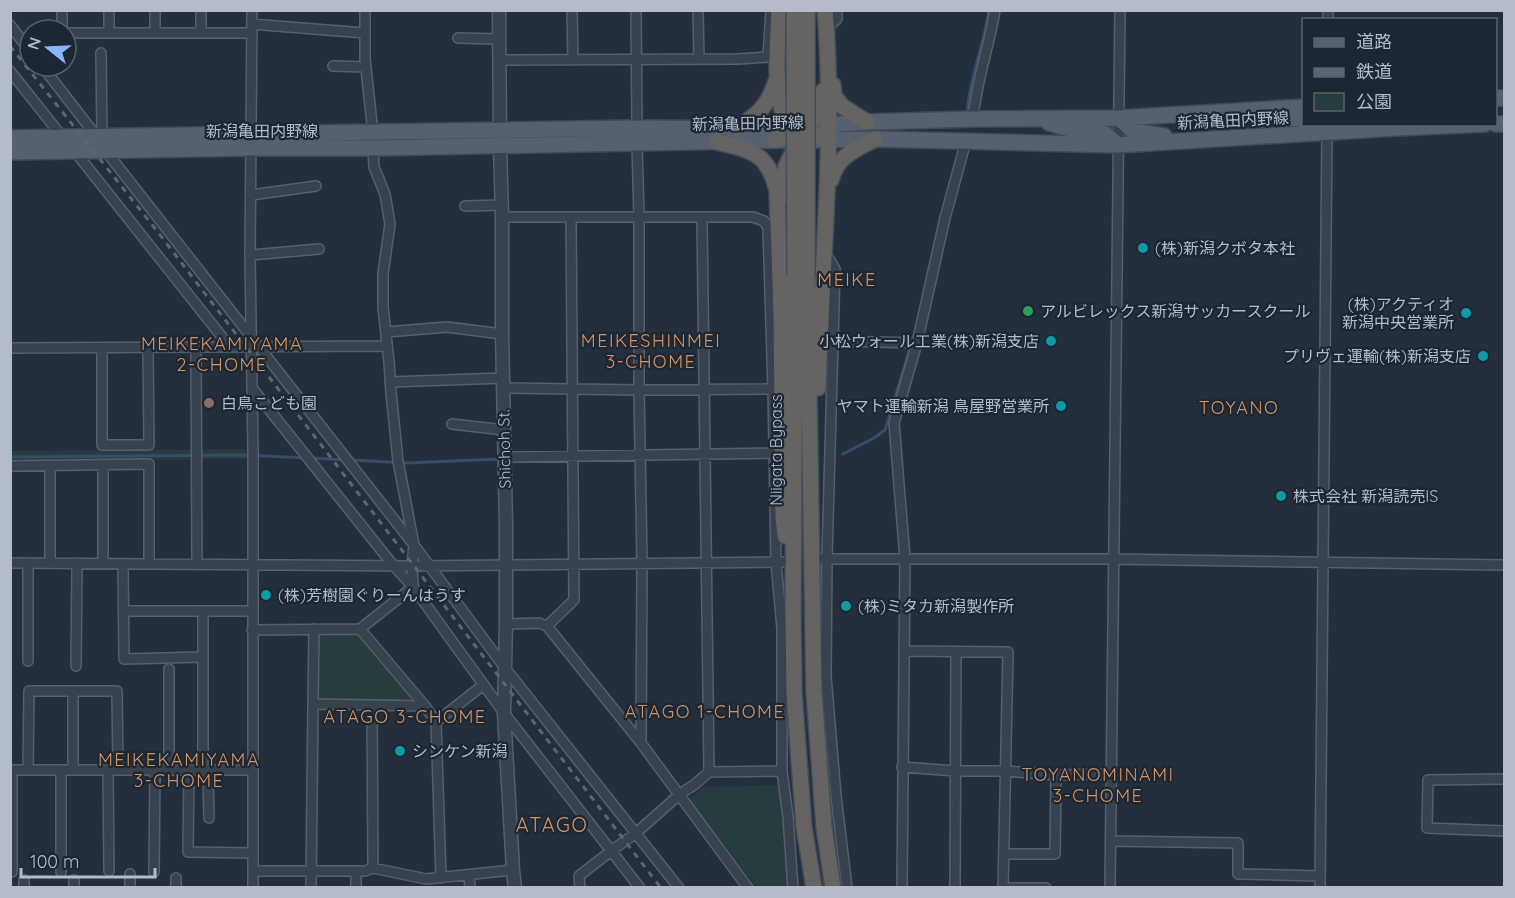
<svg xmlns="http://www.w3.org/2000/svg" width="1515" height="898" font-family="Quicksand,'Noto Sans JP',sans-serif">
  <rect width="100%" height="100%" fill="#242f3e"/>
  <path fill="#263c3f" d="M246 449 247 459 11 461 10 451Z
    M317 632H359L411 695 409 700 318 702Z
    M779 785 791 887H756L689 799 703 787Z"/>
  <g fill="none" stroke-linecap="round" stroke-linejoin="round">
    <path stroke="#394c67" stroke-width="3" d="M967 114C969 79 984 45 989 10
      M843 454 874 438 885 430 916 329
      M10 457 241 455 306 458
      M312 458 345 460
      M351 460 406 463 500 459"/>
    <g stroke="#565f6c" stroke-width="12">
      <path id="minor" d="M155 10V33
        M252 10 250 255 253 452V888
        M365 10V59L373 133
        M572 10 573 60
        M636 10 637 128
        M698 10 699 59
        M1328 10V20
        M252 24 365 33
        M10 25 30 51
        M827 28 837 19V10
        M62 30V10
        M201 32V10
        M66 33H252
        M109 33V10
        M458 38 499 39
        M101 53 102 137
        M500 60 738 59 768 57 771 10
        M42 66 97 137 105 150 414 545 505 668 679 888
        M333 66 366 67
        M10 71 64 139
        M973 119C976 82 989 47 995 10
        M637 144 639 218V390L642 563 641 743
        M73 149 230 347
        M251 195 316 186
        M465 206 502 205
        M502 217H753L764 221 768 228 773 389 776 562 782 628V771L788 817 793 888
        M702 218 709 772
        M825 252 835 269 827 558 826 676 836 796 847 888
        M250 255 319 249
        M386 332 447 327 502 334
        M834 341 917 343
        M196 347 197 564
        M10 348 387 346
        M102 348V445H149L148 348
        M390 382 503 378
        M252 388 393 565 413 587 504 713 640 888
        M503 388 639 390 773 389
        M452 424 504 430
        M504 457 774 453
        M10 466 149 464V563
        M822 559H1113L1504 565
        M10 563 412 566 783 562
        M50 563V466
        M103 563V465
        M123 564 124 659 203 657
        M124 611H252
        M203 611V770
        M506 624 539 623 547 626 641 743 748 888
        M547 626 574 600 571 218
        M314 629 313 704 425 706
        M360 629 425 706 436 722 441 878
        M252 630 360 629 413 587 412 566 414 545 398 461 391 392 389 362 383 307V274L390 224 385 194 374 167 373 148
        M904 651 1008 652 1003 888
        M28 661V563
        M76 666 77 563
        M169 669V770
        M73 691H117L118 770
        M372 705 373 868
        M436 722 483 685
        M902 767 956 771H1005L1056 775 1111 774
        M10 770H253
        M12 770V872
        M28 770 29 691H73V770
        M61 770V872
        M108 770 109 871
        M189 770 188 852 253 853
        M208 770 209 818
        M1504 779 1428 780 1427 828 1504 831
        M1110 841 1238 843V874L1320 876
        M1004 854H1055L1056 775
        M253 871H365L373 868 426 879 513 870
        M154 872 155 770
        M130 874V888
        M469 875 470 888
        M24 888V880
        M74 888V880
        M176 888V878
        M311 888 313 704
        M356 888V871
        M580 888 579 876 611 851 636 833 680 794 694 785 709 772 782 771
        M902 888 905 558 894 423 917 343 945 218 966 141
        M955 888 956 652
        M1010 888H1046
        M1110 888 1120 10
        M1320 888 1327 133"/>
    </g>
    <g stroke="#565f6c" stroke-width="15">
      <path id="tertiary" d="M499 10 500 145 502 217V334L506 525V624L504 713 513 870 515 888"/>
    </g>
    <g stroke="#414a57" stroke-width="18">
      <path id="primary" d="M1496 98H1504
        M1271 112 1287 118 1304 119
        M1119 118 1133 131 1164 136
        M1049 123 1074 130 1105 134 1118 145
        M1496 124H1504
        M10 138 637 128 777 129 867 122 973 119 1119 118 1304 107
        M817 140 875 139 1118 145 1395 128 1485 124
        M10 152 251 148H373L787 140"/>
    </g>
    <g stroke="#434c59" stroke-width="18">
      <path id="trunk" d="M779 10C778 34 773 95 784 114 792 129 814 135 829 140
        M833 85 834 96 842 106 867 122
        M737 128C758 115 768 106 776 81
        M775 140 810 122 817 114 823 91
        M717 142C752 151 767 152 777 190L781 313 783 516 785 536
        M831 180C837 156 855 150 875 139
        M782 197 786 166 796 146
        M795 275 793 619 794 693 804 827 814 888
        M807 275 814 692 824 827 833 888
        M818 388C822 263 835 136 825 10"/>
    </g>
    <use href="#minor" stroke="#38414e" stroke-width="9"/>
    <use href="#tertiary" stroke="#38414e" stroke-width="12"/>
    <use href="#primary" stroke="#56606e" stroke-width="15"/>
    <use href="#trunk" stroke="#656462" stroke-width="15"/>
    <path stroke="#5a6575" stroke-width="3" stroke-dasharray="6 6" stroke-linecap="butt" d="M10 46 157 231 661 888"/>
    <g stroke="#434c59" stroke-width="18" stroke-linecap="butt">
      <path id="trunk-bridge" d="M807 11V275
        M794 12 795 275"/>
    </g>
    <use href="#trunk-bridge" stroke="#656462" stroke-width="15"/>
  </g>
  <g fill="#0f9aa8" stroke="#1d2633" stroke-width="2">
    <circle cx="1143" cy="248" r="6"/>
    <circle cx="1466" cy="313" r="6"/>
    <circle cx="1051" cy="341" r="6"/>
    <circle cx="1483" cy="356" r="6"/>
    <circle cx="1061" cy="406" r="6"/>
    <circle cx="1281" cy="496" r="6"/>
    <circle cx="266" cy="595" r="6"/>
    <circle cx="846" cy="606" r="6"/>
    <circle cx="400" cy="751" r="6"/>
  </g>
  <circle fill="#2e9e5b" stroke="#1d2633" stroke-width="2" cx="1028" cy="311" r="6"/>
  <circle fill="#8d6e63" stroke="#1d2633" stroke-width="2" cx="209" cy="403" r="6"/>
  <g text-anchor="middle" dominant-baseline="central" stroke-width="4.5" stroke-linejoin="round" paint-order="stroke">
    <g font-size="16" fill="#b4bcc9" stroke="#1d2633">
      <text transform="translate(1233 120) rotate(-3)">新潟亀田内野線</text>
      <text transform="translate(748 123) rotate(-1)">新潟亀田内野線</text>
      <text x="262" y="131">新潟亀田内野線</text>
      <text transform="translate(504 449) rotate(-91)">Shichoh St.</text>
      <text transform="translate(776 450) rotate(-90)">Niigata Bypass</text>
    </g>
    <g font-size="16" fill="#b4bcc9" stroke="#1d2633" text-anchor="start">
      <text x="1155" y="248">(株)新潟クボタ本社</text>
      <text x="1454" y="304" text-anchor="end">(株)アクティオ<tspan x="1454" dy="18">新潟中央営業所</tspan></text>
      <text x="1040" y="311">アルビレックス新潟サッカースクール</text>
      <text x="1039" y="341" text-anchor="end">小松ウォール工業(株)新潟支店</text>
      <text x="1471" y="356" text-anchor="end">プリヴェ運輸(株)新潟支店</text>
      <text x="221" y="403">白鳥こども園</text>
      <text x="1049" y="406" text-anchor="end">ヤマト運輸新潟 鳥屋野営業所</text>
      <text x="1293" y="496">株式会社 新潟読売IS</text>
      <text x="278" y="595">(株)芳樹園ぐりーんはうす</text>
      <text x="858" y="606">(株)ミタカ新潟製作所</text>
      <text x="412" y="751">シンケン新潟</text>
    </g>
    <g font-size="18" letter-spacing="1.5" fill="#d59563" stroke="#1d2633">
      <text x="847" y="279">MEIKE</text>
      <text x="651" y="340">MEIKESHINMEI<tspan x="651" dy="21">3-CHOME</tspan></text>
      <text x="222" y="343">MEIKEKAMIYAMA<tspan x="222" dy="21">2-CHOME</tspan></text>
      <text x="1239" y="407">TOYANO</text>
      <text x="705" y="711">ATAGO 1-CHOME</text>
      <text x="405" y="716">ATAGO 3-CHOME</text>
      <text x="179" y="759">MEIKEKAMIYAMA<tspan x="179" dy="21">3-CHOME</tspan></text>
      <text x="1098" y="774">TOYANOMINAMI<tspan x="1098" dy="21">3-CHOME</tspan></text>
    </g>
    <g font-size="20" letter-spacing="1.5" fill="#d59563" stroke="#1d2633">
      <text x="552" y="824">ATAGO</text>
    </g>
  </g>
  <rect width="1515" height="898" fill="none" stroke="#b4bcc9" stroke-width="24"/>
  <rect x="1302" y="18" width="195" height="108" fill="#1d2633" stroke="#59626f" stroke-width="1.5"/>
  <rect x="1314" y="38" width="30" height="9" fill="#56606e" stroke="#59626f" stroke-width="1.5"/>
  <text x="1356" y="48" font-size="18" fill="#b4bcc9">道路</text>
  <rect x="1314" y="68" width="30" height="9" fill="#5a6575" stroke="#59626f" stroke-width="1.5"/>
  <text x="1356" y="78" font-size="18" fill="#b4bcc9">鉄道</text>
  <rect x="1314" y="93" width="30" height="18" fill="#263c3f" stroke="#59626f" stroke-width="1.5"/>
  <text x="1356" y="108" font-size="18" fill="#b4bcc9">公園</text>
  <g transform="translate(48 48) rotate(288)"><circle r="28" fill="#1d2633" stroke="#59626f" stroke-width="1.5"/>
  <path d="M0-4.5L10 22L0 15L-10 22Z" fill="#8ab4f8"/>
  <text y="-9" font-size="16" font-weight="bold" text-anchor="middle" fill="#b4bcc9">N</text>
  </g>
  <path d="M21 868v9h134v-9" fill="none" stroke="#b4bcc9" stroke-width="3"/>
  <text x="30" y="868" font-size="18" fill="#b4bcc9" stroke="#1d2633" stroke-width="4.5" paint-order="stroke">100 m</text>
</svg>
